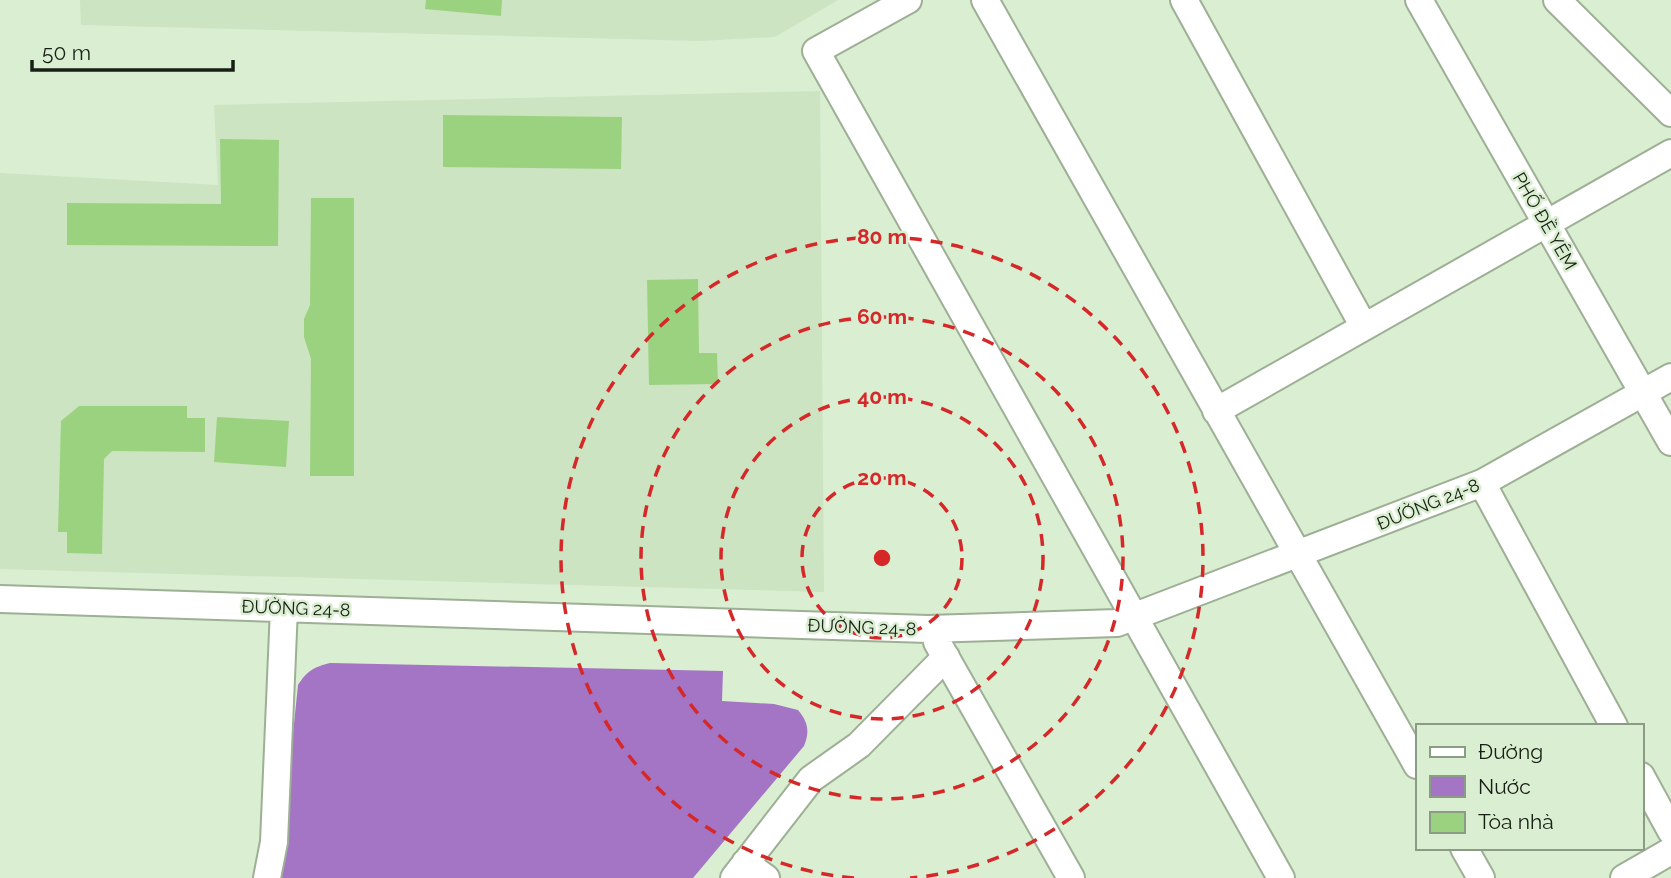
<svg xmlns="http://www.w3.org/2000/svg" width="1671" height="878" font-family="Raleway,sans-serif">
  <rect width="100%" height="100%" fill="#daeed1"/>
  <path fill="#cce4c1" d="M80 0H838L775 37 700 41 81 25Z
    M820 91 824 592 0 569V173L218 185 214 105Z"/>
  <path fill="#a475c4" d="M330 663 723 671 722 701 774 704 798 710C808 722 810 731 804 746L693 878H278L298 685C307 671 314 667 330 663Z"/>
  <path fill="#9bd280" d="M426 0H502L501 16 425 9Z
    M443 115 622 117 621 169 443 167Z
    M220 139 279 140 278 246 67 245V203L221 204Z
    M311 198H354V476H310L311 359 304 337V319L310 305Z
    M698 279 699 353H717L718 384 649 385 647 280Z
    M79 406H187V418H205V452L112 451 104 459 102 554 67 553V532H58L61 421Z
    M217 417 289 421 286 467 214 462Z"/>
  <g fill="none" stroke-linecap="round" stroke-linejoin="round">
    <g stroke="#9daf95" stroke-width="30">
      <path id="minor" d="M908 0 816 51 1281 878
        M985 0 1417 765
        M1184 0 1364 327
        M1419 0 1671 442
        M1557 0 1671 113
        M1216 411 1671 153
        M1482 483 1614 726
        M0 599 928 629 1117 623 1482 483 1671 377
        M937 642 1071 878
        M1641 776 1671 831
        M1464 848 1481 878
        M745 863 766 878
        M267 878 274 842 284 608
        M734 878 811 779 859 745 946 657
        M1624 878 1671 851"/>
    </g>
    <use href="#minor" stroke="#fff" stroke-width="26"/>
  </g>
  <g fill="none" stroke="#d62828" stroke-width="3.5" stroke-dasharray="12 9">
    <circle cx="882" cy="558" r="80"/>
    <circle cx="882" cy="558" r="161"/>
    <circle cx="882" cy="558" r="241"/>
    <path d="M854 878A321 321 0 1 1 910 878"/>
  </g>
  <g text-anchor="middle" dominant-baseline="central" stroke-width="5" stroke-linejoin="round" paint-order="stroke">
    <g font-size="18" fill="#181f15" stroke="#daeed1">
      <text transform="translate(1545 221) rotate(60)">PHỐ ĐỀ YÊM</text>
      <text transform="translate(1428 504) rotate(-22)">ĐƯỜNG 24-8</text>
      <text transform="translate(296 608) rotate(2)">ĐƯỜNG 24-8</text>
      <text transform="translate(862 627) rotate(2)">ĐƯỜNG 24-8</text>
    </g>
  </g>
  <circle cx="882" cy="558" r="10" fill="#d62828" stroke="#daeed1" stroke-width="3.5"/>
  <g font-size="21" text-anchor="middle" font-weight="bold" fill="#d62828" stroke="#daeed1" stroke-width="5" stroke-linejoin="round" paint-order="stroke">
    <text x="882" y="244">80 m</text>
    <text x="882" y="324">60 m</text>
    <text x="882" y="404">40 m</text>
    <text x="882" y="485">20 m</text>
  </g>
  <rect x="1416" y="724" width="228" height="126" fill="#daeed1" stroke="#8c9b86" stroke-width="2"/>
  <rect x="1430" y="747" width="35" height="10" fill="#ffffff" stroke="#8c9b86" stroke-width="2"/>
  <text x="1478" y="759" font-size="21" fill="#181f15">Đường</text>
  <rect x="1430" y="776" width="35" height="21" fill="#a475c4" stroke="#8c9b86" stroke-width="2"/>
  <text x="1478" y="794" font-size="21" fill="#181f15">Nước</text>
  <rect x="1430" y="812" width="35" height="21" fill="#9bd280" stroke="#8c9b86" stroke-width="2"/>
  <text x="1478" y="829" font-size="21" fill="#181f15">Tòa nhà</text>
  <path d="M32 60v10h201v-10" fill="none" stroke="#181f15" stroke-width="3.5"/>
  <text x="42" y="60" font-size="21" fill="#181f15" stroke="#daeed1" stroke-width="5" paint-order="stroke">50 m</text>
</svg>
